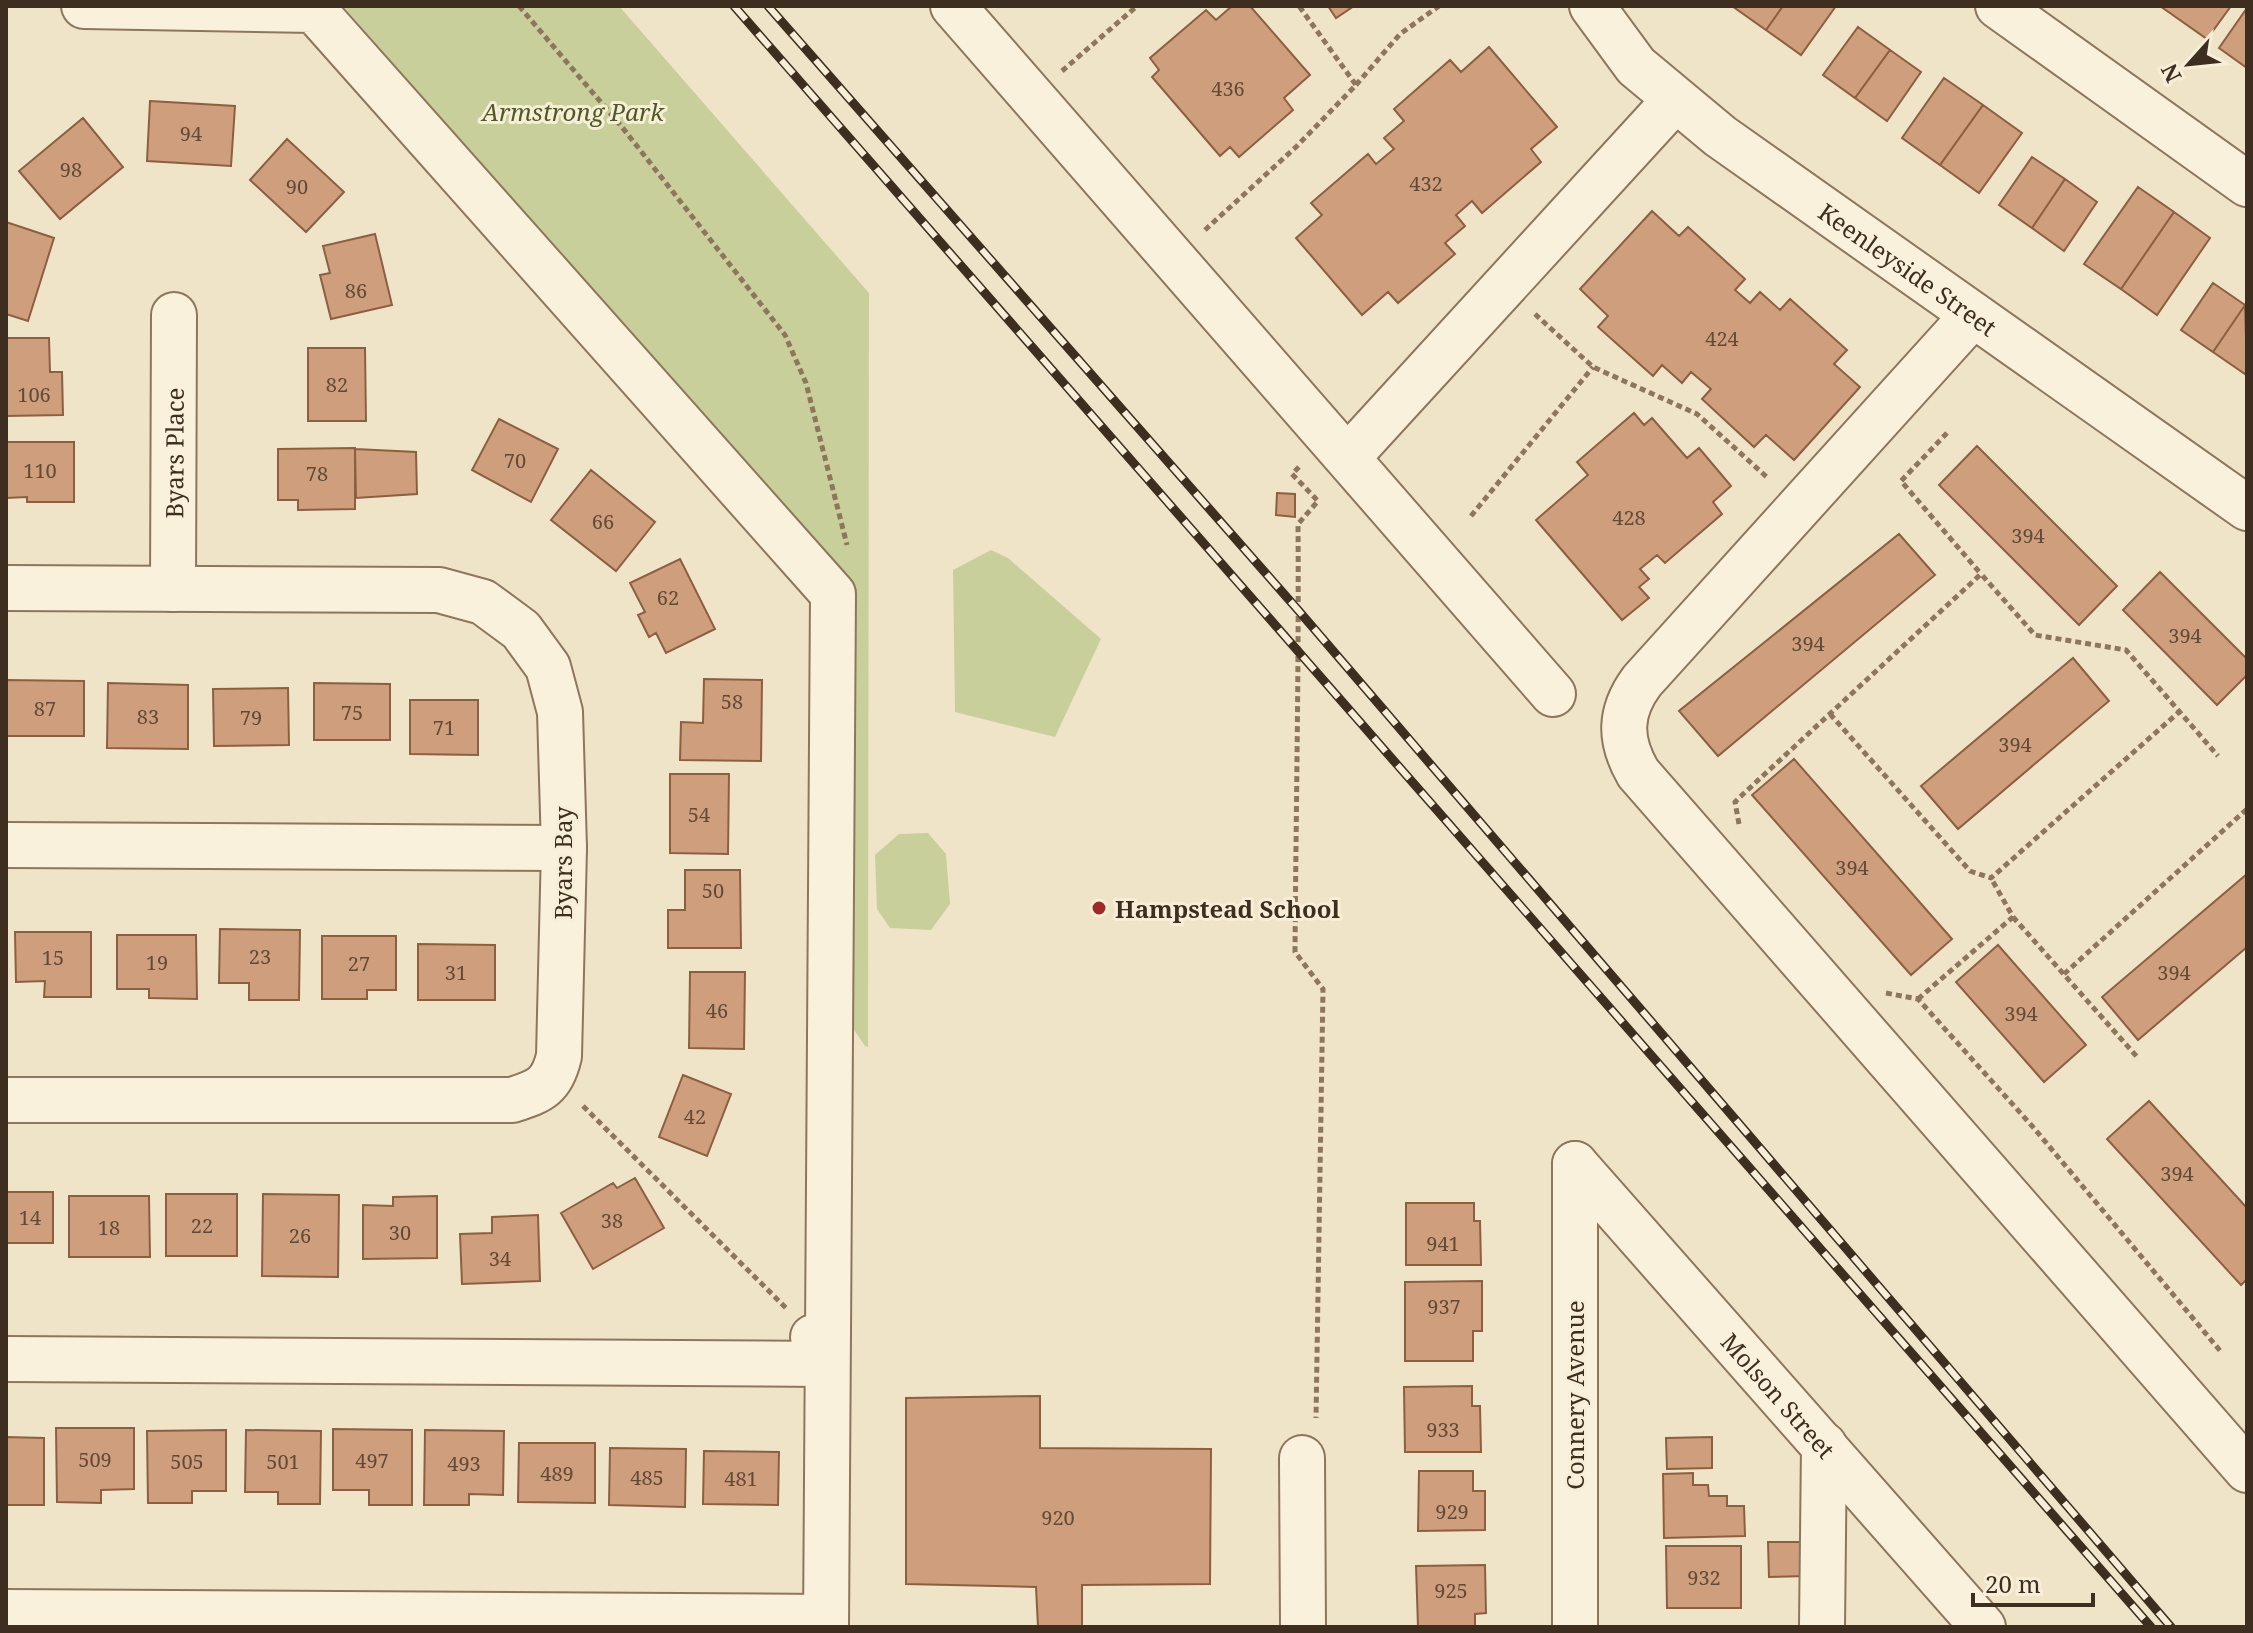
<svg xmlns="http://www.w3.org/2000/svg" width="2253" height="1633" font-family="'Noto Serif',serif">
  <rect width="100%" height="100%" fill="#f0e4c8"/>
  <path fill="#c9cf9b" d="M343 6H619L869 293 868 1047 865 1046 846 1018 850 584Z
    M991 550 1008 558 1101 639 1055 737 955 712 953 570Z
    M928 833 946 854 950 904 931 930 890 928 877 909 875 855 899 834Z"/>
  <path fill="#cf9f7d" stroke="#8d5f41" stroke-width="2" d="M1232 6H1250L1310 75 1284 98 1293 110 1239 157 1230 147 1220 156 1152 77 1159 70 1150 58 1206 10 1216 20Z
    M1328 6H1354L1336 18Z
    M1732 6H1783L1766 30Z
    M1783 6H1836L1801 55 1766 30Z
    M2160 6H2231L2207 39Z
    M2247 8V68L2219 48Z
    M1858 27 1890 50 1855 98 1823 75Z
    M1489 47 1557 127 1531 149 1541 162 1482 213 1472 201 1456 215 1465 226 1445 243 1455 254 1398 303 1388 292 1362 315 1296 238 1322 215 1311 203 1368 154 1376 164 1394 149 1384 138 1404 121 1394 109 1450 60 1461 72Z
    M1890 50 1921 72 1887 121 1855 98Z
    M1944 78 1983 105 1940 165 1902 138Z
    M150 101 235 106 231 166 147 161Z
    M1983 105 2022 133 1979 193 1940 165Z
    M83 118 123 167 60 219 19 171Z
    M287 139 344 192 306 232 250 180Z
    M2032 157 2065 179 2032 228 1999 205Z
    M2065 179 2097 202 2064 251 2032 228Z
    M2138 187 2174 212 2121 289 2084 264Z
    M1652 211 1679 236 1688 227 1745 279 1735 290 1750 303 1760 292 1780 310 1790 299 1847 350 1834 364 1860 387 1794 460 1766 435 1754 447 1702 399 1711 389 1691 372 1682 383 1662 365 1653 376 1598 327 1608 316 1580 289Z
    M2174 212 2210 238 2157 315 2121 289Z
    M6 222 54 238 28 321 6 314Z
    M375 234 392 305 331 319 320 275 330 273 323 246Z
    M2213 283 2245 305 2213 352 2181 330Z
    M2245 305 2247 371 2245 374 2213 352Z
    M6 338H49L50 372H62L63 415 6 416Z
    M308 348H365L366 421H308Z
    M1634 413 1644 425 1652 418 1687 458 1699 448 1731 486 1713 502 1722 514 1665 563 1657 555 1640 569 1649 579 1639 587 1649 598 1622 620 1536 520 1588 475 1577 462Z
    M499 419 558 449 531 502 472 470Z
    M6 442H74V502H27V497L6 498Z
    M1977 446 2117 586 2079 625 1939 485Z
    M355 448V509L298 510V500H278V449Z
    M355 449 416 452 417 494 356 498Z
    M591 470 655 522 616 571 551 520Z
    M1277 493 1295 494V517L1276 515Z
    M1899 534 1935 575 1718 756 1679 711Z
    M680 559 715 629 666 653 656 633 649 637 638 615 645 612 630 583Z
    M2160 572 2247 659V675L2217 705 2123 610Z
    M2073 658 2109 701 1958 829 1921 786Z
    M704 679 762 680 761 761 680 760 681 722 703 723Z
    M6 680 84 681V736H6Z
    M108 683 188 685V749L107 748Z
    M314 683 390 684V740H314Z
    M288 688 289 745 214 746 213 689Z
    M410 700H478V755L410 754Z
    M1794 759 1952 939 1911 975 1752 795Z
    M670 774H729L728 854 670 853Z
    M685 870H740L741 948H668V910H685Z
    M2247 874V947L2138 1040 2102 997Z
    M220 929 300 930 299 1000H249V983H219Z
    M15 932H91V997H44L45 981 16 982Z
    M117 935H196L197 999 149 998V989H117Z
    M322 936H396V990H367V999H322Z
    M418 944 495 945V1000H418Z
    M1998 945 2086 1045 2044 1082 1956 982Z
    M690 972H745L744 1049 689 1048Z
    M683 1075 731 1094 707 1156 659 1137Z
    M2149 1101 2247 1208V1279L2241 1285 2107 1139Z
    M635 1178 664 1228 593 1269 561 1213 613 1183 617 1188Z
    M6 1192H53V1243H6Z
    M166 1194H237V1256H166Z
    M263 1194 339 1195 338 1277 262 1276Z
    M69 1196H149L150 1257H69Z
    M437 1196V1258L363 1259V1205L393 1206V1197Z
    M1406 1203H1474V1221H1480L1481 1265H1406Z
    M538 1215 540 1281 462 1284 460 1234 492 1233V1217Z
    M1482 1281V1331H1473V1361H1405V1282Z
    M1472 1386V1406H1480L1481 1452H1405L1404 1387Z
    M1040 1396V1448L1211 1449 1210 1584 1082 1585V1627H1038L1036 1587 906 1584V1398Z
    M56 1428H134V1489L101 1490V1503L57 1502Z
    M333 1429 412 1430V1505H369V1490H333Z
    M226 1430V1491H192V1503H148L147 1431Z
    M246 1430 321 1431 320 1504H278V1492H245Z
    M425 1430 504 1431 503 1495 469 1494V1505H424Z
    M6 1437 44 1438V1505H6Z
    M1712 1437V1468L1667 1469 1666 1438Z
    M519 1443H595V1503L518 1502Z
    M610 1448 686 1449 685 1507 609 1505Z
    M704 1451 779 1452 778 1505 703 1504Z
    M1419 1471H1473V1491H1485V1530L1418 1531Z
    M1693 1473V1485H1708L1709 1496H1727V1506H1744L1745 1536 1664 1538 1663 1474Z
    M1768 1542H1806V1576L1769 1577Z
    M1666 1546H1741V1608H1667Z
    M1485 1565 1486 1613 1475 1614V1627H1418L1416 1566Z"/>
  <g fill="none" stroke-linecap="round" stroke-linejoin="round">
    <g stroke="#8d765c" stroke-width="48">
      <g id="minor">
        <path d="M84 6 314 10 833 594 826 1627"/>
        <path d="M953 6 1553 694"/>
        <path id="s1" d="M1592 6 1636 66 1720 136 2247 508"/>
        <path d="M1998 6 2247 184"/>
        <path d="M1973 315 1642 681C1619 712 1619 740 1638 773L2247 1470"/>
        <path d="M1348 457 1674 101"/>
        <path d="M6 588 439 590 483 602 521 630 548 667 560 712 564 848 559 1056C552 1086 541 1091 512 1100H6"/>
        <path id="s2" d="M173 589 174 315"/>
        <path d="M6 845 564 848"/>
        <path id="s3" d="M1575 1164 1983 1627"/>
        <path d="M6 1359 826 1364 813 1337"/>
        <path d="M1302 1458 1303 1627"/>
        <path d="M6 1612 826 1617"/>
        <path d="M1575 1627V1164"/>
        <path d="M1822 1627 1824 1445"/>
      </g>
    </g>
    <path stroke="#8d765c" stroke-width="5" stroke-dasharray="6 4" stroke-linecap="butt" d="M519 6 622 127 785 335 806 383 847 545
      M1062 71 1137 6
      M1356 85 1400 34 1439 6
      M1205 230 1297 146 1356 85 1299 6
      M1535 314 1593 367 1697 414 1769 479
      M1947 433 1901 481 1981 574
      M1299 467 1292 474 1318 501 1298 524C1299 666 1296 809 1295 952L1323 989 1316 1418
      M1471 516 1593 367
      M1830 714 1970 871 1991 878 2179 712
      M1739 824 1735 802 1740 797 1981 574 2035 635 2126 650 2218 756
      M2013 917 2138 1058
      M2064 974 2247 809
      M1886 993 1918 999 2033 1127 2222 1353
      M1918 999 2013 917 1991 878
      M583 1106 786 1308"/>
    <use href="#minor" stroke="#faf1dc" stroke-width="44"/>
    <g stroke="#3d2e20" stroke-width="9">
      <path id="rail" d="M734 6 2151 1627
        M768 6 1298 610 2171 1627"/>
    </g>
    <use href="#rail" stroke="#f7eed8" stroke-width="6" stroke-dasharray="18" stroke-linecap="butt"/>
  </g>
  <circle fill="#9e2a2b" stroke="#f7eed8" stroke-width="3" cx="1099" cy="908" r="8"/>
  <g text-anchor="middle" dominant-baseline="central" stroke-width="6" stroke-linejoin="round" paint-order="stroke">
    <g font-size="20" fill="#624a37">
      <text x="1228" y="88">436</text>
      <text x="191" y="133">94</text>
      <text x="71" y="169">98</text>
      <text x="1426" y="183">432</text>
      <text x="297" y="186">90</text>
      <text x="356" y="290">86</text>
      <text x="1722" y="338">424</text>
      <text x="337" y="384">82</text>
      <text x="34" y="394">106</text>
      <text x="515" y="460">70</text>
      <text x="40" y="470">110</text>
      <text x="317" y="473">78</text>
      <text x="1629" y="517">428</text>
      <text x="603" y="521">66</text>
      <text x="2028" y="535">394</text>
      <text x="668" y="597">62</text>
      <text x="2185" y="635">394</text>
      <text x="1808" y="643">394</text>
      <text x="732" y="701">58</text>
      <text x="45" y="708">87</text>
      <text x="352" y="712">75</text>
      <text x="148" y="716">83</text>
      <text x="251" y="717">79</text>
      <text x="444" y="727">71</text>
      <text x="2015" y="744">394</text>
      <text x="699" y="814">54</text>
      <text x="1852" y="867">394</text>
      <text x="713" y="890">50</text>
      <text x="260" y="956">23</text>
      <text x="53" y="957">15</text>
      <text x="157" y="962">19</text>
      <text x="359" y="963">27</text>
      <text x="456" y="972">31</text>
      <text x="2174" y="972">394</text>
      <text x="717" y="1010">46</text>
      <text x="2021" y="1013">394</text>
      <text x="695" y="1116">42</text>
      <text x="2177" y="1173">394</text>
      <text x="30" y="1217">14</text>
      <text x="612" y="1220">38</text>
      <text x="202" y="1225">22</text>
      <text x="109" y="1227">18</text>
      <text x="400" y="1232">30</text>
      <text x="300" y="1235">26</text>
      <text x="1443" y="1243">941</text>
      <text x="500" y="1258">34</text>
      <text x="1444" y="1306">937</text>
      <text x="1443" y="1429">933</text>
      <text x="95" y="1459">509</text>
      <text x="372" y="1460">497</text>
      <text x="187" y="1461">505</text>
      <text x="283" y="1461">501</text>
      <text x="464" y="1463">493</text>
      <text x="557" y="1473">489</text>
      <text x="647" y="1477">485</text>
      <text x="741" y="1478">481</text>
      <text x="1452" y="1511">929</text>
      <text x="1058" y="1517">920</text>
      <text x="1704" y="1577">932</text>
      <text x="1451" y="1590">925</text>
    </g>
    <g font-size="24" font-style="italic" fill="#4d5a26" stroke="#f7eed8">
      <text x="573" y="111">Armstrong Park</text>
    </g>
    <g font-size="24" fill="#3d2e20" stroke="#f7eed8">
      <text stroke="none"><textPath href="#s1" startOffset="414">Keenleyside Street</textPath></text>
      <text stroke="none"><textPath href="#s2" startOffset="136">Byars Place</textPath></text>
      <text transform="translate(562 863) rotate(-90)">Byars Bay</text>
      <text transform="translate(1574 1395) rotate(-90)">Connery Avenue</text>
      <text stroke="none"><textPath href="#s3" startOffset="308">Molson Street</textPath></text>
    </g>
    <g font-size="24" font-weight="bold" fill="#3d2e20" stroke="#f7eed8" text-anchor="start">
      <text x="1115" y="908">Hampstead School</text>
    </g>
  </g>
  <rect width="2253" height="1633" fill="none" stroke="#3d2e20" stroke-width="16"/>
  <g transform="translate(2189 64) rotate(243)" stroke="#f7eed8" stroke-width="6" paint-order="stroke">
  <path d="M0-6L14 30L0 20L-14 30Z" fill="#3d2e20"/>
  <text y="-12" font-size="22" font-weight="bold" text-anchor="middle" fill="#3d2e20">N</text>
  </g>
  <path d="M1973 1593v12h120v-12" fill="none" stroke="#3d2e20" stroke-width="4"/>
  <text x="1985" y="1593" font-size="24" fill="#3d2e20" stroke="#f7eed8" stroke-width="6" paint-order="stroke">20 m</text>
</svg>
